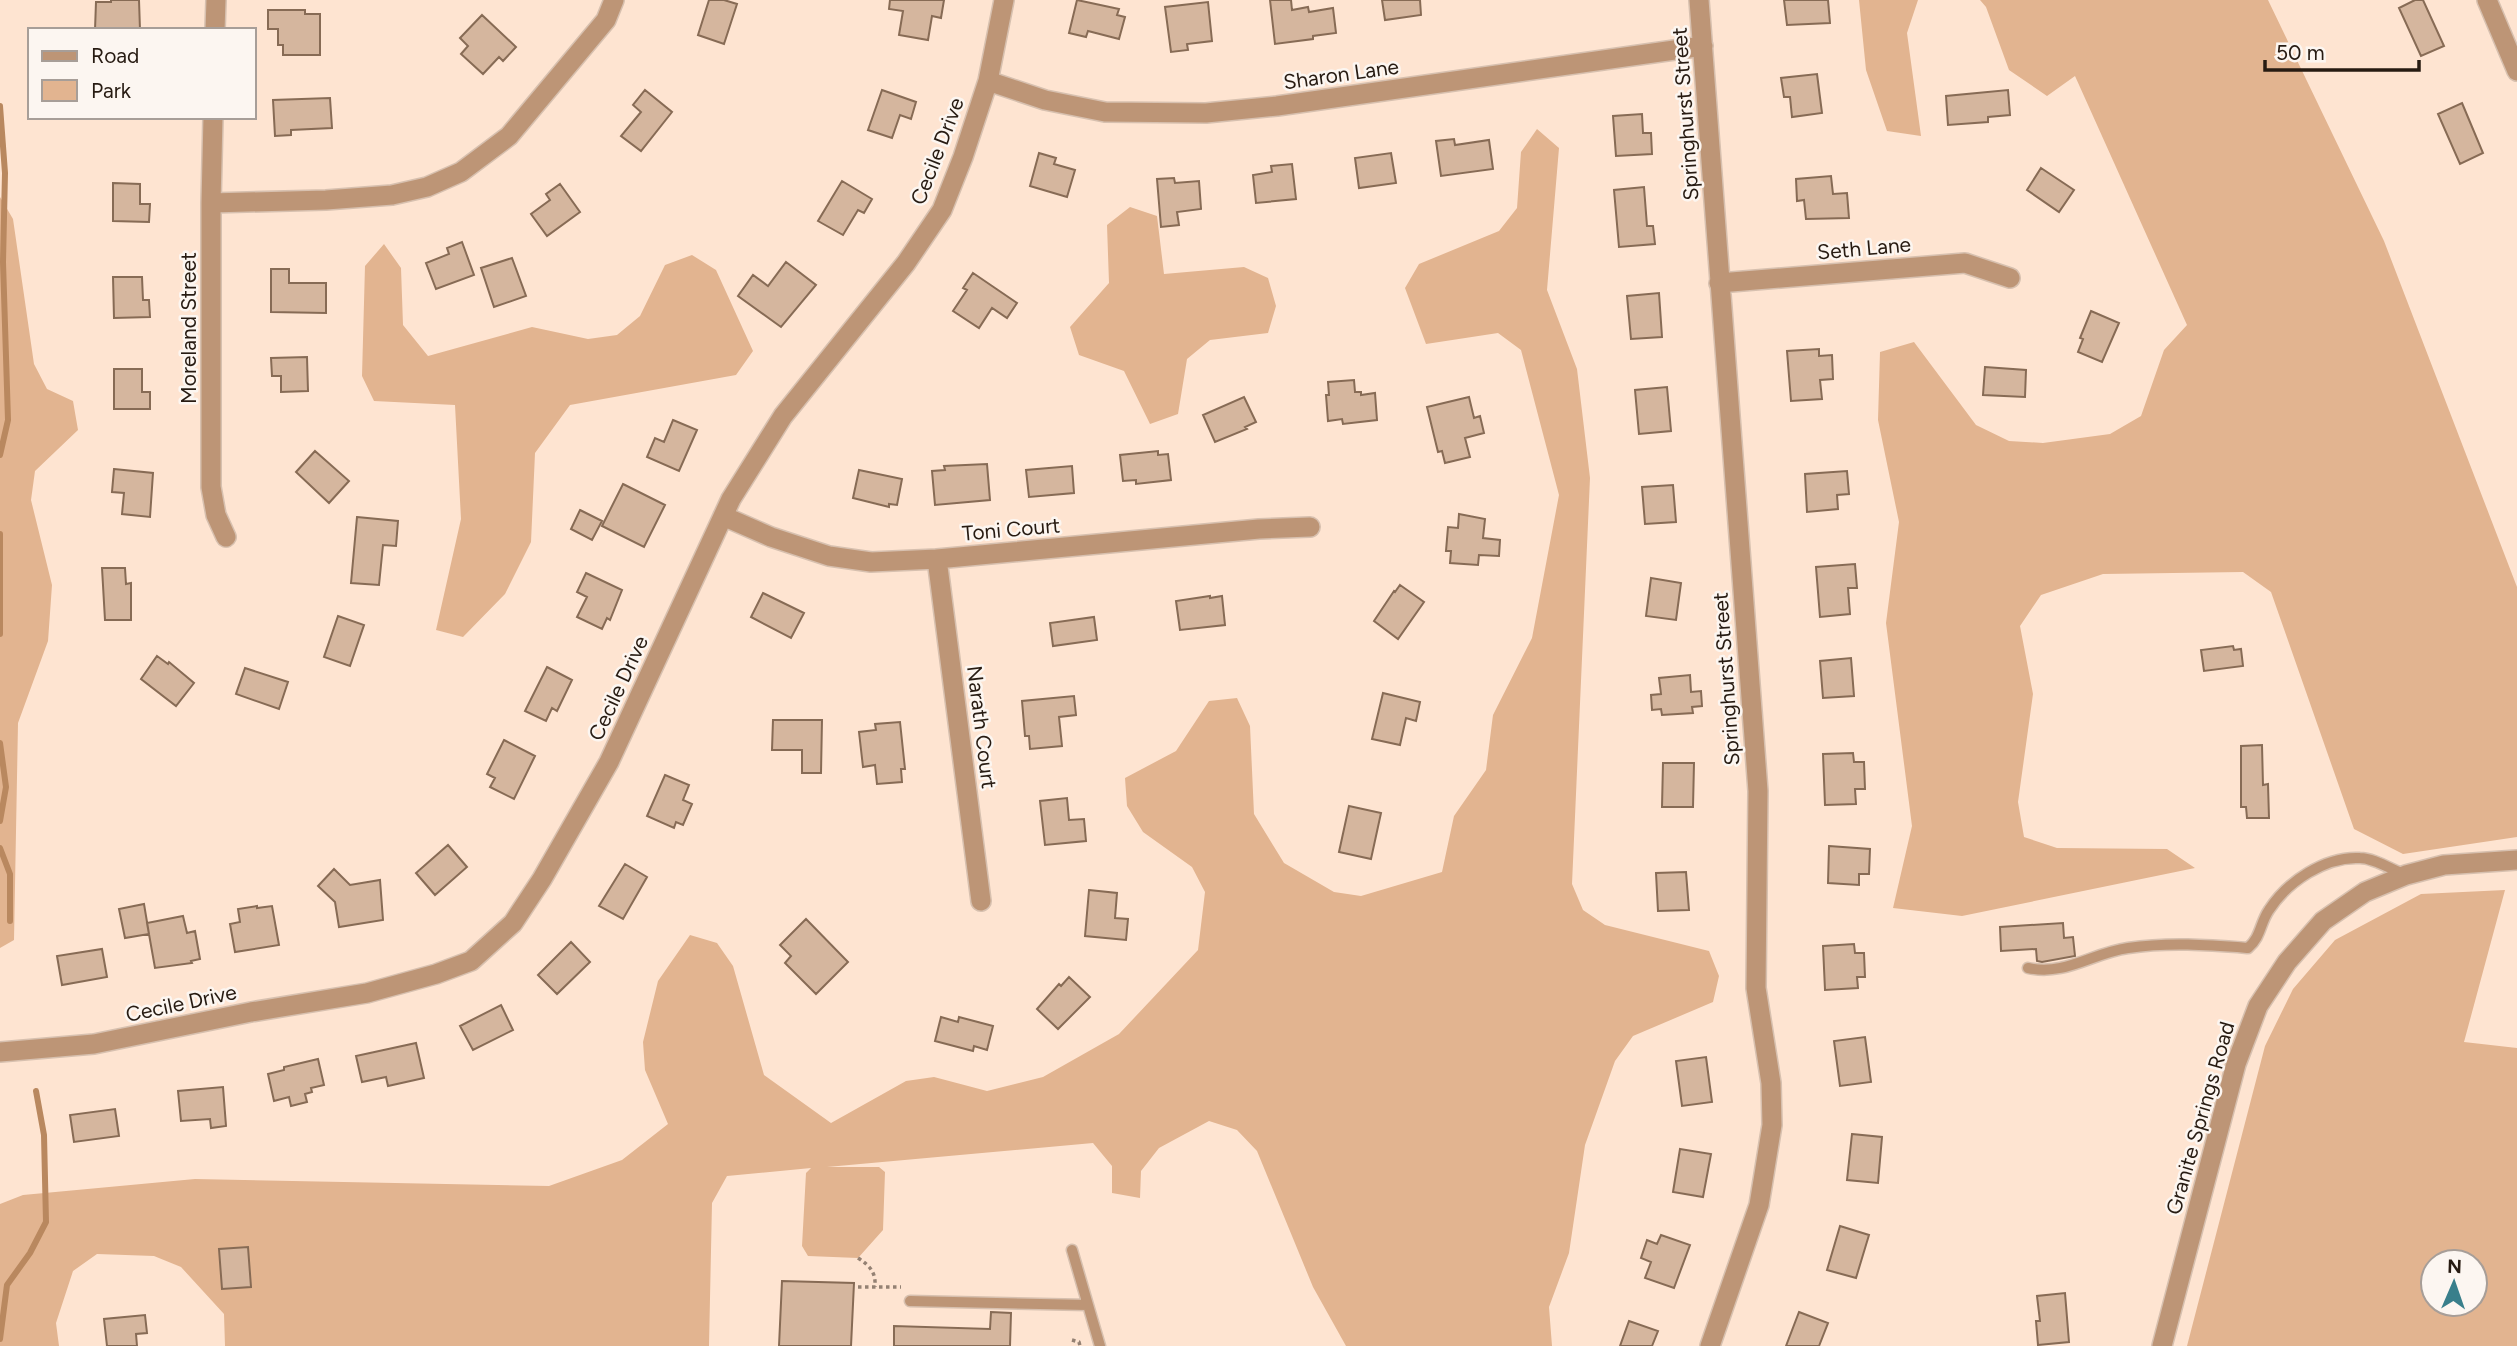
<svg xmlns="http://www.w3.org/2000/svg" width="2517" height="1346" font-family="Figtree,sans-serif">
  <rect width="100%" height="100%" fill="#fee4d1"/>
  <path fill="#e2b490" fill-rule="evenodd" d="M1859 0H1918L1907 33 1921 136 1887 131 1866 70Z
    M1980 0H2268L2384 241 2517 587V837L2403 854 2354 829 2271 592 2243 572 2103 574 2041 595 2020 626 2033 694 2018 802 2024 837 2057 848 2167 849 2195 868 1962 916 1893 908 1912 826 1886 623 1899 522 1878 420 1880 352 1914 342 1976 425 2009 441 2043 443 2110 434 2141 416 2164 350 2187 325 2075 76 2047 96 2009 70 1986 7Z
    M1537 129 1559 148 1547 290 1577 369 1590 478 1572 884 1583 910 1605 925 1709 951 1719 976 1713 1002 1633 1036 1615 1061 1585 1145 1569 1253 1549 1307 1552 1346H1346L1313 1287 1257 1151 1237 1130 1209 1121 1159 1148 1141 1171 1140 1198 1112 1193V1166L1093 1143 827 1167H879L885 1172 883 1230 858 1258 808 1256 802 1246 806 1173 811 1168 727 1176 712 1203 709 1346H225L224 1314 181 1267 154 1256 97 1254 73 1271 56 1323 59 1346H0V1204L23 1195 195 1179 549 1186 622 1160 668 1124 645 1070 643 1042 658 981 690 935 717 943 733 966 764 1075 831 1123 906 1081 934 1077 987 1091 1043 1077 1119 1034 1198 950 1205 892 1192 867 1143 832 1127 806 1125 778 1176 751 1209 701 1237 698 1250 726 1254 814 1284 863 1334 892 1361 896 1442 872 1454 816 1486 770 1493 715 1532 638 1559 495 1521 350 1498 333 1426 344 1405 288 1419 264 1499 231 1517 208 1521 152Z
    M0 197 13 219 34 364 47 389 73 401 78 430 35 471 31 500 52 585 48 641 18 723 14 940 0 948Z
    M1130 207 1157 216 1164 274 1244 267 1268 278 1276 306 1268 333 1210 340 1187 359 1178 414 1150 424 1124 371 1079 355 1070 327 1109 283 1107 225Z
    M384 244 401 268 403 325 428 356 532 327 588 339 617 335 640 316 665 265 692 255 716 270 753 351 736 375 570 405 535 453 531 542 505 594 463 637 436 630 461 519 455 405 374 401 362 376 365 266Z
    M2505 890 2464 1042 2517 1048V1346H2187L2265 1046 2293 989 2335 940 2421 894ZM2433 1262H2475V1304H2433Z"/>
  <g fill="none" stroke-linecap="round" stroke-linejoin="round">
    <path stroke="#b9885f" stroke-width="6" d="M0 106 5 173 3 262 8 420 0 455
      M0 534V634
      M0 743 6 787 0 821
      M0 848 10 874V921
      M0 1339 7 1285 30 1253 46 1222 44 1135 36 1091"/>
  </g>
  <path fill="#d5b69e" stroke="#876b55" stroke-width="2" d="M111 0H139L140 30H95L96 2H111Z
    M709 0H724L737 4 724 44 698 35Z
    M890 0H944L941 18 932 16 928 40 899 35 903 11 889 9Z
    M1077 0 1119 9 1117 15 1125 17 1119 39 1088 31 1086 37 1069 33Z
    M1270 0H1291L1292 10 1308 7 1309 12 1333 8 1336 33 1313 36V39L1275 44Z
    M1382 0H1420L1421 15 1385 20Z
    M1784 0H1828L1830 23 1787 25Z
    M2415 0H2423L2444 46 2421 56 2399 8Z
    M1208 2 1212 41 1187 44 1188 50 1171 52 1165 7Z
    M268 10H305V14H320V55H283V45H278V29H268Z
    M482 15 516 47 503 61 499 57 483 74 461 54 468 46 460 38Z
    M1817 74 1822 113 1792 117 1790 97H1784L1781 78Z
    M645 90 672 112 641 151 621 136 641 112 633 105Z
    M882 90 916 102 911 119 900 115 892 138 868 130Z
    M2008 90 2010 115 1988 117V122L1948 125 1946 96Z
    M330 98 332 128 291 130V135L275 136 273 100Z
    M2462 103 2483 153 2460 164 2438 114Z
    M1642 114 1643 133H1651L1652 154 1616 156 1613 116Z
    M1454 139 1455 145 1489 140 1493 169 1441 176 1436 141Z
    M1039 153 1056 158 1054 164 1075 170 1067 197 1030 186Z
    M1391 153 1396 183 1359 188 1355 158Z
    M1292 164 1296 199 1256 203 1253 175 1272 172 1271 166Z
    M2041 168 2074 190 2059 212 2027 190Z
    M1831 176 1833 194 1847 193 1849 218 1806 219 1804 200 1797 201 1796 179Z
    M1174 178 1175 183 1199 181 1201 209 1177 212 1179 225 1161 227 1157 179Z
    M842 181 872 199 864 213 858 210 843 235 818 221Z
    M113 183 140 184V204H150L149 222 113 221Z
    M560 184 580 212 547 236 531 214 550 200 546 194Z
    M1644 187 1647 226H1653L1655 244 1619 247 1614 190Z
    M462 242 474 275 436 289 426 263 449 254 447 248Z
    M512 258 526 296 494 307 481 268Z
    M786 262 816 285 781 327 738 296 753 275 768 286Z
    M271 269H289V283H326V313L271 312Z
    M973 273 1017 303 1007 318 992 308 979 328 953 311 967 290 963 288Z
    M113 277H142L143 300H149L150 317 114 318Z
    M1659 293 1662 337 1631 339 1627 296Z
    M2091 311 2119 323 2102 362 2078 352 2083 339 2080 338Z
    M1819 349V356L1832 355 1833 379 1820 380 1822 399 1791 401 1787 351Z
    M307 357 308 391 281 392V376H272L271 358Z
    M1985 367 2026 370 2025 397 1983 395Z
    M114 369H142V392H150V409H114Z
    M1354 380 1355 392H1361V395L1375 393 1377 420 1343 424 1342 419 1328 421 1326 395H1329L1328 382Z
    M1667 387 1671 431 1639 434 1635 390Z
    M1244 397 1256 422 1245 427 1247 429 1215 442 1203 415Z
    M1469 397 1474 418 1480 416 1484 433 1465 438 1470 457 1445 463 1442 451 1438 452 1427 407Z
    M673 420 697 430 679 471 647 457 655 438 664 442Z
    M315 451 349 481 329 503 296 472Z
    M1158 451V455L1168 454 1171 480 1136 484V480L1123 481 1120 455Z
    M987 464 990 500 935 505 932 471 945 470 944 466Z
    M1072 466 1074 493 1029 497 1026 470Z
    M114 469 153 473 150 517 122 514 124 493 112 492Z
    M859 470 902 479 897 505 889 504V507L853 498Z
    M1847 471 1849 494 1837 495 1838 509 1807 512 1805 474Z
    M623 484 665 505 644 547 602 526Z
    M1673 485 1676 522 1645 524 1642 487Z
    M580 510 602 521 592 540 571 529Z
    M1459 514 1485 519 1483 538 1500 540 1499 556 1479 555 1478 565 1450 563 1451 551H1446L1448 527 1458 528Z
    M357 517 398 521 396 546 383 545 379 585 351 583Z
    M1855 564 1857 588H1848L1850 614 1820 617 1816 567Z
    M102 568H125L126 584 131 583V620H105Z
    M586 573 622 590 610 620 607 618 602 629 577 617 587 597 577 592Z
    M1651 578 1681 583 1676 620 1646 616Z
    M1400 585 1424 602 1398 639 1374 621 1394 591 1395 592Z
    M763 593 804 613 791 638 751 617Z
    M1210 596V598L1222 596 1225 625 1180 630 1176 601Z
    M338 616 364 625 350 666 324 657Z
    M1094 617 1097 640 1053 646 1050 623Z
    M2233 646 2234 650 2241 649 2243 666 2204 671 2201 650Z
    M157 656 168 664 169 662 194 683 176 706 141 679Z
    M1851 658 1854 696 1823 698 1820 661Z
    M547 667 572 680 557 711 552 708 546 721 525 711Z
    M245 668 288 682 279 709 236 694Z
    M1690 675 1691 692 1701 691 1702 706 1692 707 1693 713 1662 715 1661 709 1652 710 1651 695 1661 694 1659 678Z
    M1383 693 1420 702 1416 721 1406 718 1400 745 1372 739Z
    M1074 696 1076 715 1059 717 1062 746 1030 749 1029 736H1025L1022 701Z
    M773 720H822L821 773H802V750H772Z
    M900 722 905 769H901L902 782 877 784 875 765 863 767 859 732 876 730 875 724Z
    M504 740 535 756 514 799 490 787 495 778 487 774Z
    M2262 745 2263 785 2268 784 2269 818H2247L2246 807H2241V746Z
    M1853 753 1854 762H1864L1865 789H1855L1856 804 1825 805 1823 754Z
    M1663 763H1694L1693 807H1662Z
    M665 775 689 785 683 800 692 804 683 825 676 822 674 828 647 816Z
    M1067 798 1069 820 1084 819 1086 841 1045 845 1040 801Z
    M1349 806 1381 813 1371 859 1339 852Z
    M448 845 467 867 435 895 416 873Z
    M1829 846 1870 849 1869 874H1859V885L1828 883Z
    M625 864 647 877 623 919 599 906Z
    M334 869 350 885 380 880 383 920 339 927 335 902 318 886Z
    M1686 872 1689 910 1658 911 1656 873Z
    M1089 890 1117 893 1115 918 1128 919 1126 940 1085 936Z
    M144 904 149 934 125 938 119 909Z
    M257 906V908L272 906 279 945 235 952 230 924 240 922 238 909Z
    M183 916 187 933 195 931 200 959 191 961 192 963 155 968 147 923Z
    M806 919 848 962 816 994 785 963 791 956 780 945Z
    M2063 923 2064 938 2073 937 2075 956 2042 962 2037 961 2036 949 2001 951 2000 927Z
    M571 942 590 962 557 994 538 975Z
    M1854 944 1855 953H1864L1865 977H1857L1858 988 1825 990 1823 946Z
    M102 949 107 977 62 985 57 956Z
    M1069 977 1090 997 1058 1029 1037 1009 1059 984 1061 986Z
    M501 1005 513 1030 473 1050 460 1026Z
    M941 1017 958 1022 959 1017 993 1026 987 1050 974 1046 973 1051 935 1041Z
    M1865 1037 1871 1082 1840 1086 1834 1041Z
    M416 1043 424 1078 388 1086 386 1077 362 1082 356 1056Z
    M1706 1057 1712 1102 1682 1106 1676 1061Z
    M318 1059 324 1085 311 1088 312 1092 305 1094 307 1102 291 1106 289 1097 274 1101 268 1074 284 1070V1067Z
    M223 1087 226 1126 211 1128 210 1119 181 1121 178 1091Z
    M115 1109 119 1136 74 1142 70 1115Z
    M1852 1134 1882 1137 1878 1183 1847 1180Z
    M1680 1149 1711 1154 1703 1197 1673 1192Z
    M1840 1226 1869 1235 1856 1278 1827 1270Z
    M1661 1235 1690 1245 1674 1288 1645 1278 1651 1262 1641 1258 1647 1240 1657 1244Z
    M248 1247 251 1287 222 1289 219 1249Z
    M782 1281 854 1283 851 1346H779Z
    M2065 1293 2069 1342 2038 1345 2036 1321H2040L2037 1296Z
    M991 1312 1011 1313 1010 1346H894V1326L990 1329Z
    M1799 1312 1828 1323 1819 1346H1786Z
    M145 1315 147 1333 136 1334 137 1346H107L104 1319Z
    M1629 1321 1658 1331 1652 1346H1620Z"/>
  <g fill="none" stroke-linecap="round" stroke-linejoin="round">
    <g stroke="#d7c0af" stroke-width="13">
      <path id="service" d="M2028 968C2066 976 2092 953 2128 948 2169 942 2208 945 2248 948 2261 937 2260 923 2269 910 2287 882 2325 856 2360 858 2374 858 2392 870 2406 875
        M1072 1250 1088 1305
        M910 1301 1088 1305 1100 1346"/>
    </g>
    <g stroke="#d7c0af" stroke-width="22">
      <path id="minor" d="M1699 0 1758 791 1756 988 1771 1083 1772 1125 1759 1205 1710 1346
        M2487 0 2517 71
        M215 30 216 0
        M988 81 1045 100 1105 112 1206 113 1277 106 1703 46
        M213 117 211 203V487L216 515 226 537
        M211 203 326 200 392 195 427 187 461 172 509 136 606 20 614 0
        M1719 283 1965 263 2010 278
        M723 516 771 537 829 556 871 562 937 559 1259 529 1310 527
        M937 559 981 901
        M0 1052 94 1044 251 1012 367 993 436 974 471 961 513 923 542 879 609 762 731 499 783 416 906 263 942 210 963 157 988 81 1004 0"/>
    </g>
    <g stroke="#d7c0af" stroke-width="22">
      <path id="tertiary" d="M2162 1346 2236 1064 2258 1006 2287 962 2323 921 2365 892 2406 875 2444 865 2517 860"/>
    </g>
    <path stroke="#948173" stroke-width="3.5" stroke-dasharray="3.5 3.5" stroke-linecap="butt" d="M858 1258C870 1266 876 1272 875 1287
      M858 1287H901
      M1072 1340 1079 1342 1080 1346"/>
    <use href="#service" stroke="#bd9576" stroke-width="10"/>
    <use href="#minor" stroke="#bd9576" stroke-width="19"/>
    <use href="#tertiary" stroke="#bd9576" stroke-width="19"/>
  </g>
  <g text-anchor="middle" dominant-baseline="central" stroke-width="5" stroke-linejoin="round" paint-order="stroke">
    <g font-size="21" fill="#271b12" stroke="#fcf6f1">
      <text transform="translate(1341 74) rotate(-8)">Sharon Lane</text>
      <text transform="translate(1685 114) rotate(-94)">Springhurst Street</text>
      <text transform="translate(937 151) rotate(-69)">Cecile Drive</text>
      <text transform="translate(1864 248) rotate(-5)">Seth Lane</text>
      <text transform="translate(188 328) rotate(-90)">Moreland Street</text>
      <text transform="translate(1011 529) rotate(-5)">Toni Court</text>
      <text transform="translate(1726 679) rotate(-94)">Springhurst Street</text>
      <text transform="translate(618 688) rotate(-65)">Cecile Drive</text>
      <text transform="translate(982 727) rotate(83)">Narath Court</text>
      <text transform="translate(181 1003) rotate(-12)">Cecile Drive</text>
      <text transform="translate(2200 1118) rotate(-74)">Granite Springs Road</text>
    </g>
  </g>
  <rect x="28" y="28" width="228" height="91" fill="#fcf6f1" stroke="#a79e98" stroke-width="2"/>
  <rect x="42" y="51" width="35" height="10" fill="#bd9576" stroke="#a79e98" stroke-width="2"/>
  <text x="91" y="63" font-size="21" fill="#271b12">Road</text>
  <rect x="42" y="80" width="35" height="21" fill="#e2b490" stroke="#a79e98" stroke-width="2"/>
  <text x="91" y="98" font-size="21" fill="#271b12">Park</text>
  <g transform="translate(2454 1283) rotate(2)"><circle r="33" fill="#fcf6f1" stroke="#a79e98" stroke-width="2"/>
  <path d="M0-5L12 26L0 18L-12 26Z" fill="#397f8b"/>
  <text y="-10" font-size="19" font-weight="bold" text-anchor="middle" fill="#271b12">N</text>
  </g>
  <path d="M2265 60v10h154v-10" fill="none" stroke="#271b12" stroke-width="3.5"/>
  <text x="2276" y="60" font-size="21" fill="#271b12" stroke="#fcf6f1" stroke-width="5" paint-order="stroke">50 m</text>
</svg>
